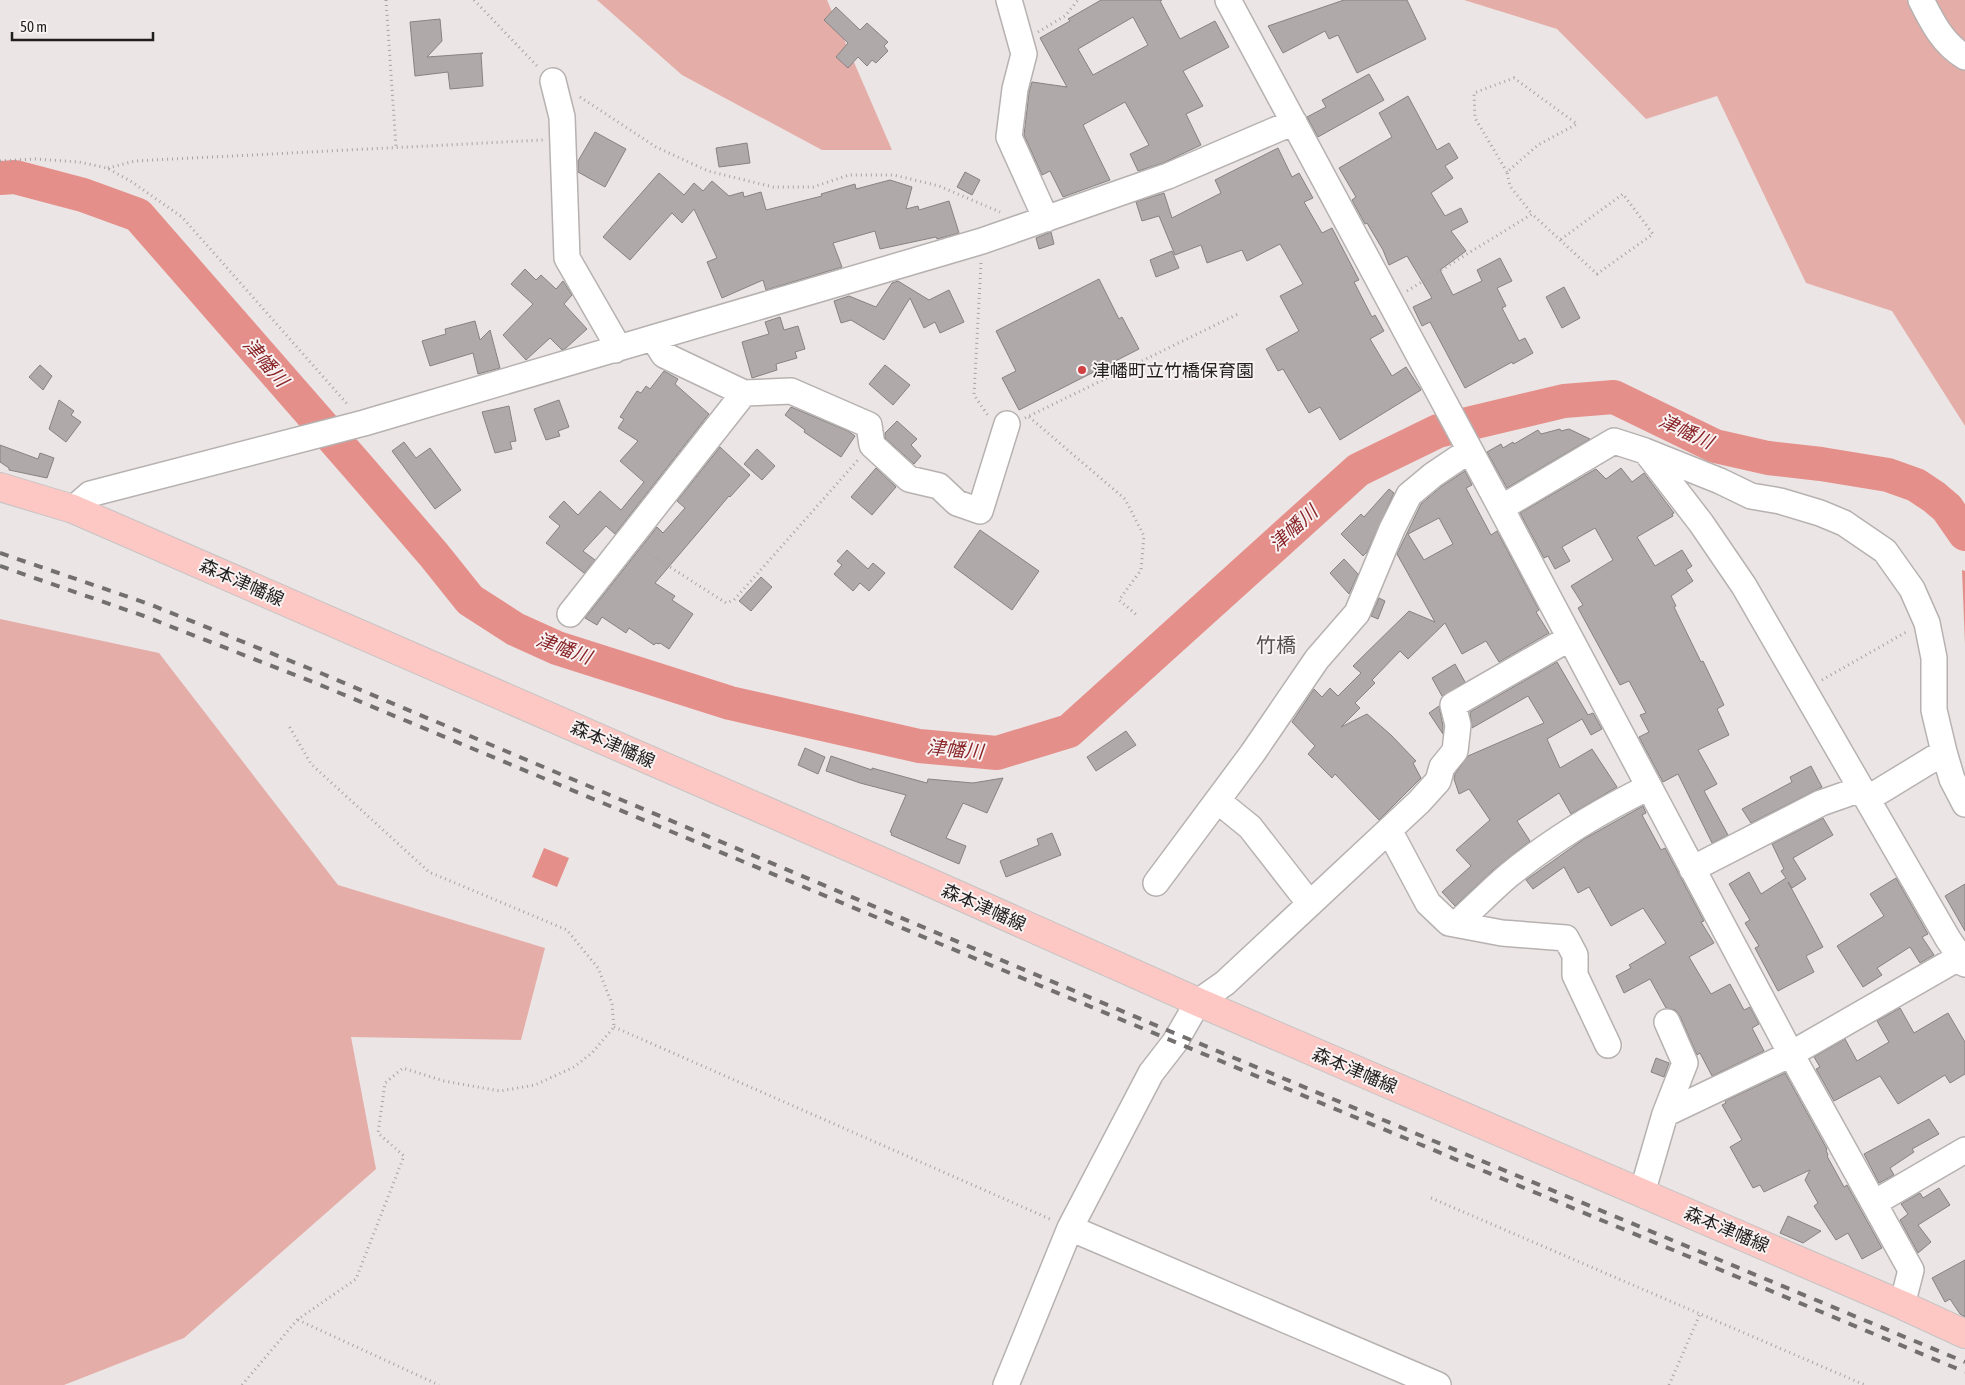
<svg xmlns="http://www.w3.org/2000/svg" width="1965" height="1385" font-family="'Asap Condensed','Noto Sans JP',sans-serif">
  <rect width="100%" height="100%" fill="#ebe5e5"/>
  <path fill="#e5ada8" d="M597 0H827L892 150H822L682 75Z
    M1464 0H1965V426L1892 311 1806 283 1717 96 1646 119 1557 29Z
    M0 619 159 653 338 885 545 948 521 1040 351 1037 376 1169 184 1338 64 1385H0Z"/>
  <path fill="#e58f8a" d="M1962 570 1965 571V644Z
    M544 848 569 858 557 887 532 877Z"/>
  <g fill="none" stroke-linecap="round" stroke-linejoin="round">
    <path stroke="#e58f8a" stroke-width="34" d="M0 178 15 177 83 195 138 215 359 468 434 555 470 600 515 629 557 648 730 703 919 746 997 753 1069 731 1358 470 1438 431 1564 401 1614 397 1715 446 1768 458 1821 464 1888 475 1916 485 1934 497 1947 508 1965 534"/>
  </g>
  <path fill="#afa9a9" stroke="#888383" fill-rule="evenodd" d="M1101 0H1162L1160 1 1180 39 1215 21 1229 47 1183 71 1203 106 1186 114 1201 145 1163 163 1138 171 1130 154 1149 145 1125 102 1083 125 1110 180 1063 197 1050 171 1042 175 1024 135 1029 92 1032 82 1067 87 1040 38 1070 21 1068 19ZM1133 17 1148 45 1093 75 1078 49Z
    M1344 0H1407L1426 39 1357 73 1338 35 1329 39 1325 31 1283 53 1268 26Z
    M836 7 860 30 867 23 888 42 884 46 888 51 876 63 872 60 867 66 858 57 848 68 836 57 848 43 824 20Z
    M440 19 442 41 427 57 483 53 481 54 483 86 450 89 448 72 415 76 410 22Z
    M1369 74 1384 100 1318 137 1307 117 1326 107 1322 100Z
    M1408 96 1437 150 1449 143 1458 158 1445 166 1453 178 1431 193 1445 216 1461 208 1468 222 1451 231 1466 251 1440 270 1453 295 1482 281 1477 270 1500 258 1512 281 1497 288 1506 306 1502 308 1519 341 1525 338 1533 353 1513 364 1512 362 1465 388 1430 322 1422 326 1413 307 1432 298 1407 256 1389 265 1383 250 1367 223 1365 224 1352 200 1356 197 1339 168 1392 137 1379 113Z
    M595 132 626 149 605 187 578 172V161Z
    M747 143 750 163 719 167 716 148Z
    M1278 148 1292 177 1299 173 1313 198 1304 202 1322 233 1332 228 1359 280 1354 282 1372 317 1375 315 1384 331 1370 339 1392 376 1406 367 1421 390 1340 440 1320 407 1309 413 1283 369 1278 371 1266 349 1299 331 1280 296 1303 284 1280 244 1247 261 1242 250 1207 263 1201 245 1175 255 1159 216 1142 221 1136 202 1164 193 1172 218 1221 193 1215 180Z
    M965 172 980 180 972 195 957 187Z
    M659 173 684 195 694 183 703 191 712 181 729 196 743 192 744 197 761 192 766 210 822 196 821 194 855 184 856 189 890 180 912 187 906 209 918 206 919 210 949 201 959 233 937 239 936 237 880 249 875 231 833 243 842 267 766 290 763 280 722 298 707 262 717 258 694 209 682 223 672 213 630 260 603 237Z
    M1051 232 1054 244 1039 249 1036 238Z
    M1172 251 1179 268 1156 277 1150 260Z
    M525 269 536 280 541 275 556 289 563 281 572 295 564 304 587 329 566 348 562 350 550 338 526 360 503 335 533 304 511 284Z
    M1099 279 1119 319 1122 317 1139 349 1019 410 1002 378 1016 371 996 331Z
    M898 281 929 300 949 290 964 322 940 333 935 322 924 328 910 298 884 340 851 320 841 323 834 301 849 296 876 307 892 283Z
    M1564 287 1580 318 1562 328 1546 297Z
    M780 317 784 330 798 326 805 349 795 352 797 358 776 364 777 370 752 378 742 342 769 334 765 322Z
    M475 321 480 340 490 330 500 368 478 374 473 353 430 366 422 341 446 334 445 329Z
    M40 365 52 376 43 390 29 377Z
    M885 365 910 385 893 405 869 384Z
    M664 371 678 379 675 384 709 414 615 534 606 526 583 551 595 560 584 573 546 543 560 526 549 517 564 501 578 515 600 491 621 510 644 482 620 461 638 441 618 428 624 419 620 417 637 391 641 393 646 386 650 389Z
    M59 400 74 411 71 415 81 422 66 442 49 429Z
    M559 400 569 427 558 431 560 436 546 440 534 409Z
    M509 406 516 441 510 442 512 449 495 453 482 412Z
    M791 407 848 431 855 436 841 457 804 432 805 430 785 415Z
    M897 421 917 439 911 445 921 456 914 464 885 438V433Z
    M1560 429 1561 431 1569 429 1590 439 1507 488 1487 452 1501 444 1503 448 1513 442 1514 444 1538 430 1541 434Z
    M404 442 416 458 430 448 461 490 435 509 392 451Z
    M0 445 38 459 40 453 54 458 47 478 9 470V468L0 462Z
    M720 447 750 475 730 497 729 496 655 583 675 596 672 600 693 614 669 649 660 643 659 644 656 643 654 645 629 628 626 633 602 617 597 625 585 618 657 527 663 533 685 508 677 501Z
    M757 449 775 466 762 480 744 464Z
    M876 468 896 487 872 515 851 497Z
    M1621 468 1632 482 1644 473 1674 513 1672 514 1673 516 1637 537 1655 566 1682 550 1692 566 1686 570 1693 581 1671 596 1676 606 1674 607 1701 662 1703 661 1724 705 1717 709 1729 735 1698 750 1717 784 1704 791 1728 835 1712 843 1678 774 1663 782 1639 737 1649 732 1640 715 1646 713 1629 681 1620 685 1578 608 1583 605 1571 586 1613 560 1595 528 1562 547 1570 561 1555 569 1548 556 1544 558 1520 513 1596 469 1606 479Z
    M1465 471 1472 485 1466 488 1491 535 1497 531 1539 610 1536 612 1549 633 1499 662 1486 641 1462 654 1445 623 1408 659 1400 651 1372 680 1375 683 1355 703 1360 708 1341 727 1367 714 1391 735 1416 761 1413 763 1421 778 1379 820 1335 774 1332 778 1308 754 1315 746 1292 722 1314 689 1322 697 1330 688 1338 696 1361 673 1353 666 1409 611 1435 622 1397 554 1421 504 1442 486ZM1439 518 1453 544 1424 560 1408 534Z
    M1389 489 1394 493 1367 552 1363 556 1341 534 1361 514 1364 517Z
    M980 530 1039 571 1012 610 954 567Z
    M847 550 868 569 873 563 885 573 869 591 860 583 853 591 834 574 842 565 837 561Z
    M1344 559 1358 574 1349 594 1330 573Z
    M761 577 772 587 751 611 739 601Z
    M1379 598 1385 601 1378 619 1371 616Z
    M1557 662 1588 715 1593 713 1602 729 1591 735 1582 719 1547 739 1560 768 1592 749 1617 787 1571 814 1559 793 1517 821 1530 841 1493 870 1455 906 1442 892 1471 866 1456 850 1490 820 1469 789 1459 794 1454 779 1455 774 1468 756 1544 723 1528 696 1472 728 1470 712Z
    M1455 664 1465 682 1442 696 1432 678Z
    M1439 706 1443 726V734L1429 713Z
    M1126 731 1136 745 1096 771 1087 757Z
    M805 748 825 757 818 774 798 765Z
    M831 756 872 770V768L927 783 928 779 973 783 1003 778 987 813 963 803 946 838 966 846 959 864 891 835 892 833 890 832 906 795 860 783 826 771Z
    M1811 766 1822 787 1751 823 1742 809 1792 782 1790 777Z
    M1643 806 1646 813 1642 815 1661 850 1665 848 1704 921 1701 922 1714 943 1689 957 1711 994 1730 984 1744 1010 1750 1007 1759 1024 1752 1028 1764 1051 1712 1076 1700 1053 1697 1055 1680 1016 1675 1010 1666 1008 1650 979 1624 993 1616 976 1631 968 1629 965 1666 943 1643 908 1611 926 1589 887 1578 893 1564 867 1533 889 1526 880 1584 839Z
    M1823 818 1833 835 1793 858 1806 879 1792 888 1788 882 1823 947 1806 956 1814 972 1778 991 1755 948 1759 946 1745 923 1750 920 1729 884 1749 872 1761 894 1786 878 1781 871 1784 869 1772 844Z
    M1052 833 1061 855 1006 877 1000 861 1039 845 1037 839Z
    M1896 878 1928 934 1922 937 1934 955 1920 963 1910 947 1877 968 1882 975 1863 987 1837 946 1884 916 1870 894Z
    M1965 884V931L1945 896Z
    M1900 1008 1914 1033 1948 1013 1965 1042V1074L1950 1083 1945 1075 1898 1104 1880 1076 1834 1101 1816 1069 1820 1067 1814 1057 1845 1039 1857 1061 1889 1042 1877 1021Z
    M1656 1058 1669 1063 1664 1077 1651 1072Z
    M1785 1073 1827 1149 1826 1150 1828 1155 1827 1156 1844 1187 1847 1185 1882 1248 1862 1259 1848 1233 1836 1240 1814 1206 1818 1203 1805 1180 1810 1170 1764 1192 1760 1185 1753 1188 1730 1147 1742 1140 1722 1105 1726 1103 1725 1101Z
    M1929 1119 1939 1134 1912 1149 1914 1152 1890 1168 1894 1175 1879 1183 1864 1154Z
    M1939 1188 1950 1205 1918 1225 1931 1242 1918 1253 1900 1220 1908 1214 1901 1204 1920 1193 1923 1198Z
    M1788 1216 1821 1231 1803 1243 1780 1233Z
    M1965 1260V1317L1960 1314 1950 1299 1945 1302 1932 1278Z"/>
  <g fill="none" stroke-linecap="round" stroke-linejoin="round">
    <g stroke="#b7b2b1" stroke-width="28">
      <path id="minor" d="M1009 0 1024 54 1015 89 1009 137 1046 219
        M1228 0 1501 508 1791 1054 1911 1270 1902 1305
        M1921 0C1932 22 1943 44 1965 57
        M553 81 562 117 567 258 613 338 615 350
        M653 338 664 355 744 393 791 391 869 425 872 445 909 479 939 486 957 503 980 511 1007 424
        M1647 453 1701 523 1744 586 1948 939 1965 964
        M1501 508 1614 441 1645 451 1720 481 1751 496 1780 501 1820 513 1844 523 1885 551 1912 589 1927 623 1934 658V710L1944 752
        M73 509 90 494 364 423 982 241 1168 176 1294 122
        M570 614 744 393
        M1867 799 1944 752 1952 779 1965 804
        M1218 801 1250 827 1310 904
        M1389 830 1428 903 1449 923 1502 933 1566 938 1575 955V975L1608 1045
        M1692 869 1821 803 1861 789
        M1156 883 1252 754 1317 659 1357 613 1392 529 1409 495 1433 475 1470 450
        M1456 924C1474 908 1491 890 1509 875 1552 840 1600 811 1649 787
        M1665 1114 1685 1063 1667 1022
        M1642 1193 1665 1114 1791 1054 1965 954
        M1874 1203 1965 1150
        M1070 1228 1438 1385
        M1006 1385 1070 1228 1151 1073 1175 1042 1198 1002 1225 983 1419 802 1438 781 1442 767 1455 751 1458 725 1453 705 1570 638"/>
    </g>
    <g stroke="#c5c4c4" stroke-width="30">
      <path id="major" d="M0 487 73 509 913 875 1198 1002 1902 1305 1965 1334"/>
    </g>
    <path stroke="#a9a4a4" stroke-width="3" stroke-dasharray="1 4" stroke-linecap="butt" d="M386 0 396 147
      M474 0 538 67
      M1038 32 1065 16 1078 0
      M580 97 656 147 708 171 773 187H813L849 175H894L939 186 1000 212
      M0 161 35 159 79 162 107 168 132 182 182 217 349 406
      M108 168 135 161 543 140
      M1507 172 1475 118 1474 93 1514 78 1577 124 1538 145 1507 172 1510 186 1532 214
      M981 263 974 395 989 417
      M1407 291 1532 214 1597 274 1653 234 1623 194 1560 240
      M1029 417 1125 499 1144 536 1141 570 1119 600 1138 616
      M1025 418 1240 313
      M645 551 726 603 734 600 858 460
      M1822 680 1908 631
      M614 1027 1050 1219
      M1431 1198 1865 1385
      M298 1320 439 1385
      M242 1385 297 1320 356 1279 404 1156 378 1133 385 1083 403 1068 444 1081 500 1091 535 1085 574 1067 592 1053 614 1027 612 1004 598 968 567 930 429 872 311 764 289 726
      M1669 1385 1700 1314"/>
    <use href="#minor" stroke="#fff" stroke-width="25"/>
    <use href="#major" stroke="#fdc7c4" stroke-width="28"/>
    <path stroke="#736f6f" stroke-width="4" stroke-dasharray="9 9" stroke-linecap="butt" d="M0 553 149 604 323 674 1179 1035 1965 1362
      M0 566 144 616 318 684 1965 1372"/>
  </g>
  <circle fill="#d14144" stroke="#f8f2f2" stroke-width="2" cx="1082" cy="370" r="5"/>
  <g text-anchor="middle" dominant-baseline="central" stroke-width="4" stroke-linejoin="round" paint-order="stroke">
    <g font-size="18" fill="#201e1e" stroke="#f8f2f2" text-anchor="start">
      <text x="1092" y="370">津幡町立竹橋保育園</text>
    </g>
    <g font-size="18" fill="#201e1e" stroke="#f8f2f2">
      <text transform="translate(242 582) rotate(24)">森本津幡線</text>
      <text transform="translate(613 744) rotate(24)">森本津幡線</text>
      <text transform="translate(984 907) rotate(24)">森本津幡線</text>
      <text transform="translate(1355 1070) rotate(23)">森本津幡線</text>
      <text transform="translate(1727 1229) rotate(23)">森本津幡線</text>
    </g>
    <g font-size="19" font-style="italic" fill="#892528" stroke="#f8f2f2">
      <text transform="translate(266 362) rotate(49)">津幡川</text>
      <text transform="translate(1686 431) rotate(25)">津幡川</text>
      <text transform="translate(1293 528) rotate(-42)">津幡川</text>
      <text transform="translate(564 648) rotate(20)">津幡川</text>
      <text transform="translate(955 749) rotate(5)">津幡川</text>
    </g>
    <g font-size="20" fill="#565151" stroke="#f8f2f2">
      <text x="1276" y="644">竹橋</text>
    </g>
  </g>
  <path d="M12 32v8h141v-8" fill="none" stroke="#201e1e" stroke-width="2.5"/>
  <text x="20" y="32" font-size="15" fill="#201e1e" stroke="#f8f2f2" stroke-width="4" paint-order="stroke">50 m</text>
</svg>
